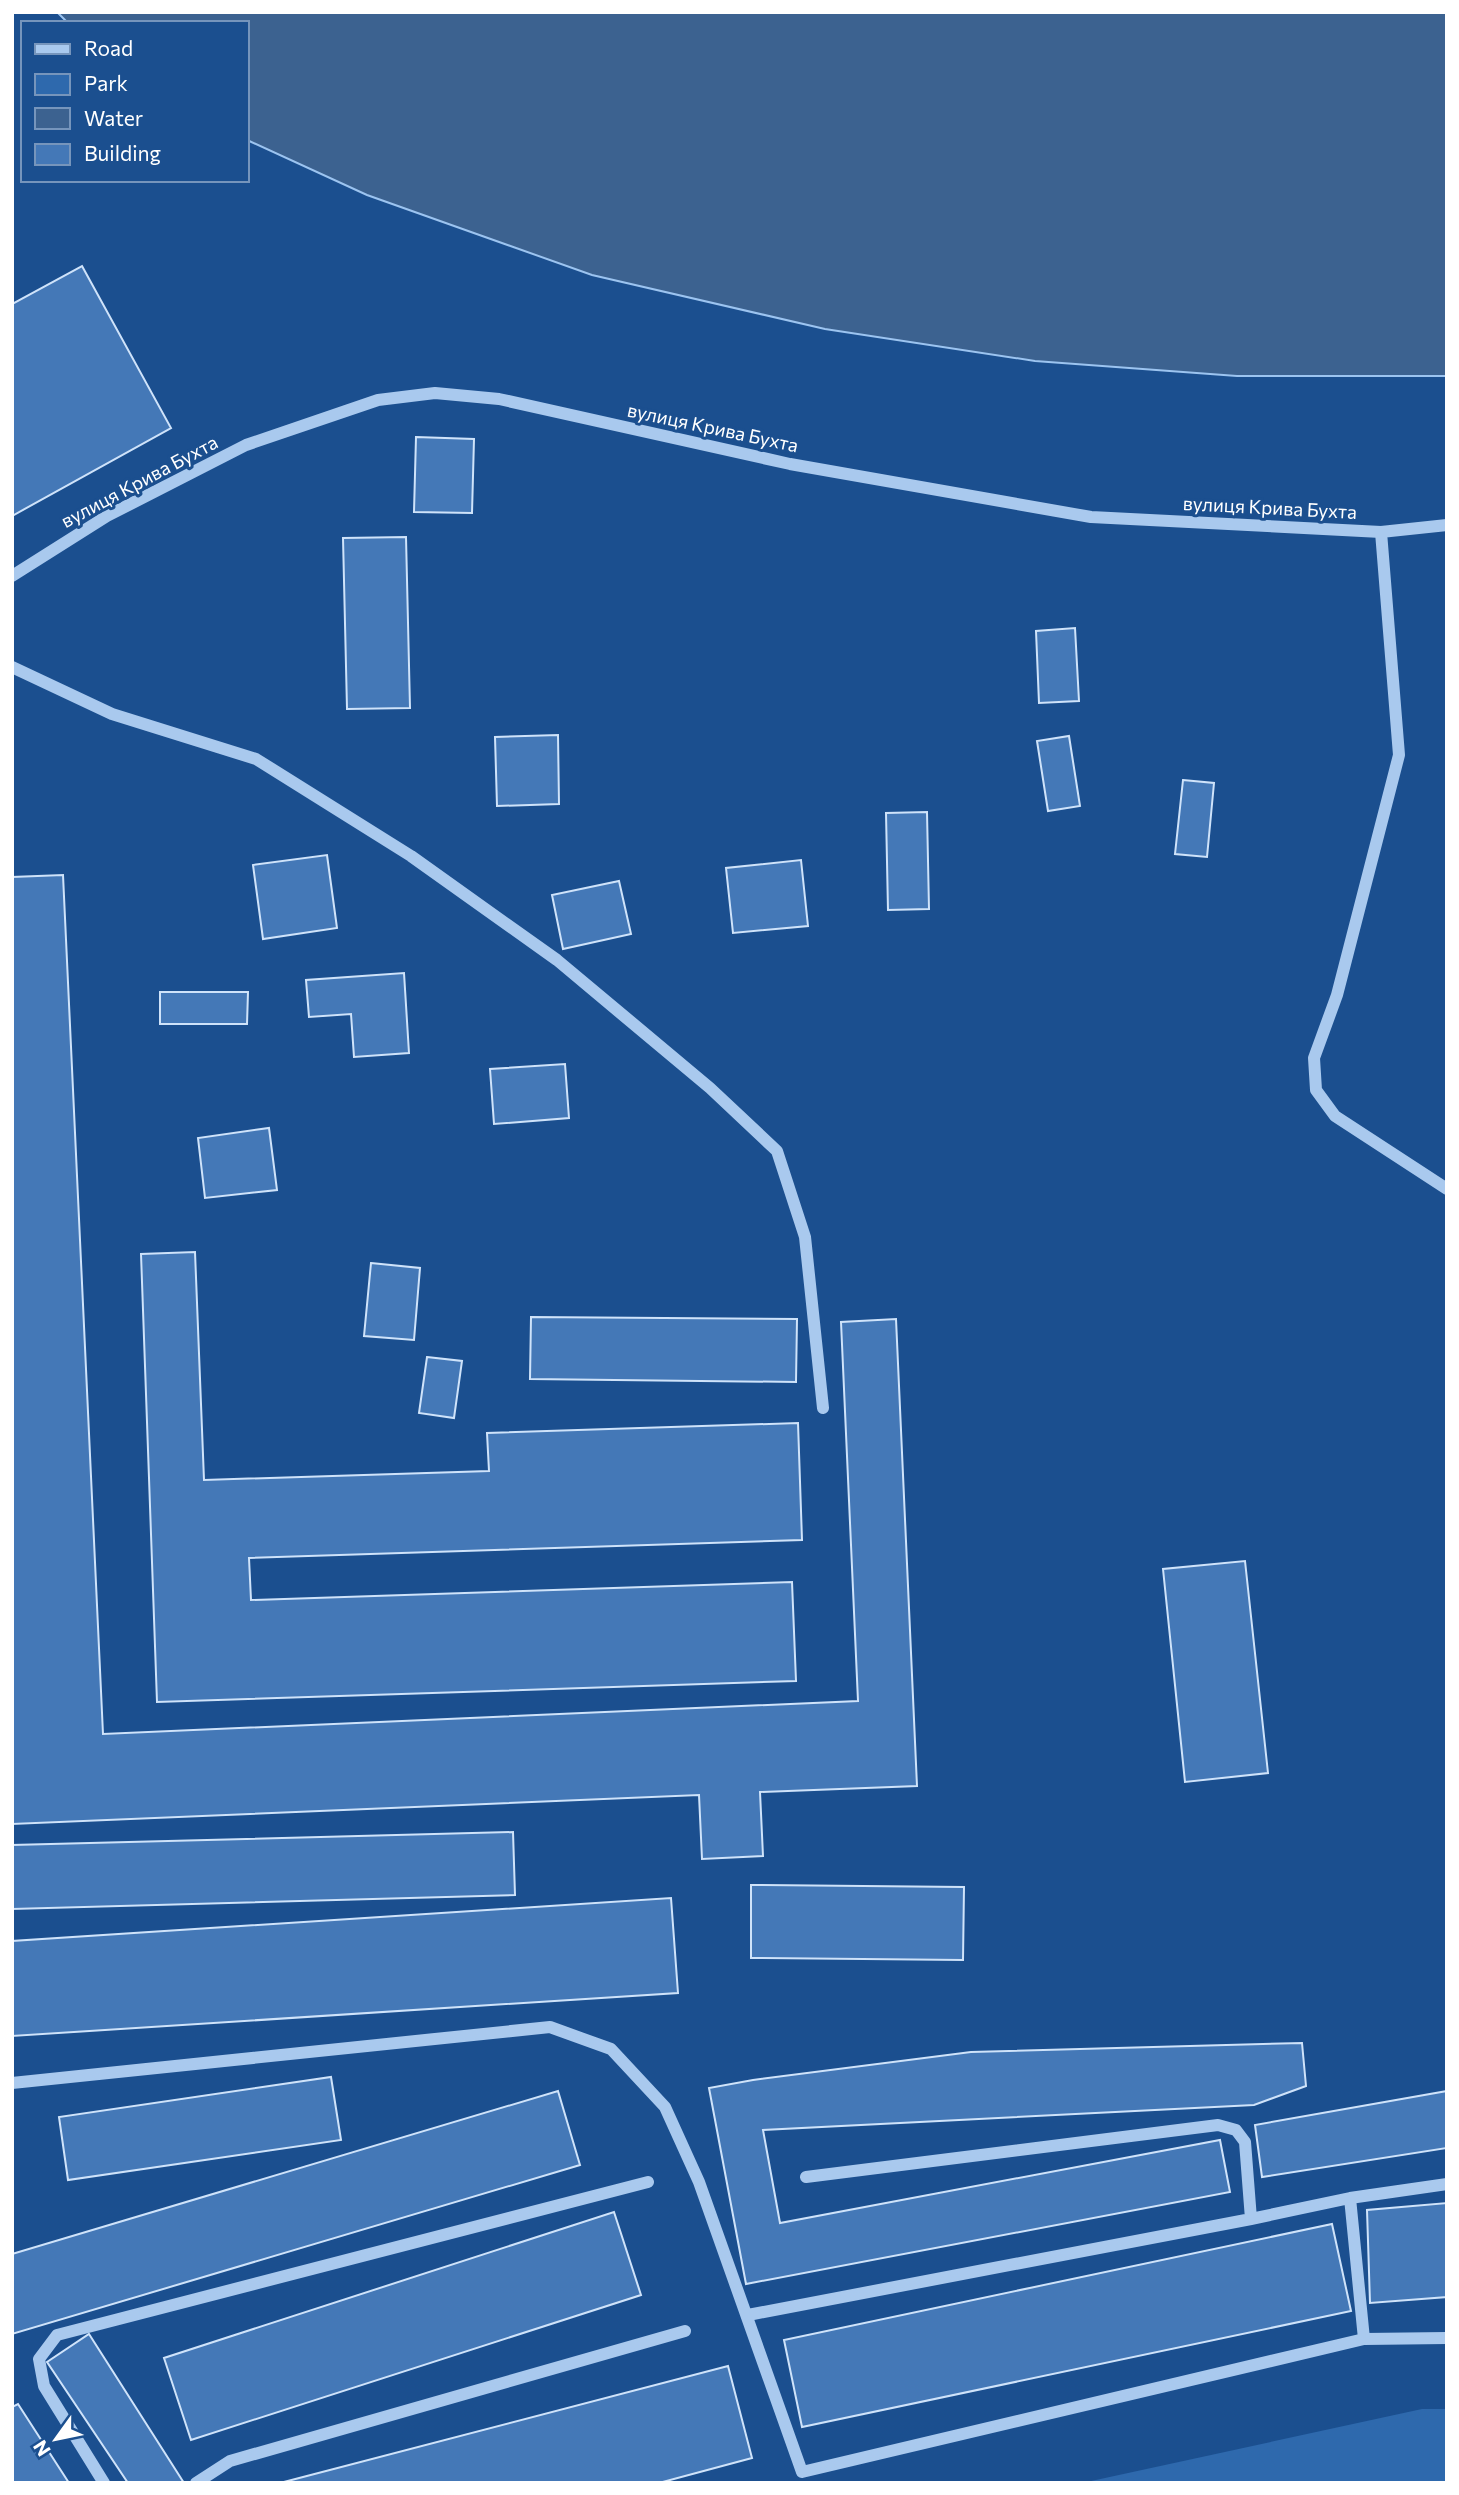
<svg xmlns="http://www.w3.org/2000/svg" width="1459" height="2495" font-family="Commissioner,sans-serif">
  <rect width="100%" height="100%" fill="#1b4f8f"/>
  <path fill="#2e69ad" d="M1422 2409H1447V2483H1082Z"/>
  <path fill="#3c6290" stroke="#9cc4f0" stroke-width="2" d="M57 12H1447V376H1237L1035 361 825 329 592 275 367 195 247 140V23H68Z"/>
  <path fill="#4478b7" stroke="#cfe3fa" stroke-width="2" d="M82 266 171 428 12 516V304Z
    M416 437 474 439 472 513 414 512Z
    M406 537 410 708 347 709 343 538Z
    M1075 628 1079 701 1039 703 1036 631Z
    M558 735 559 804 497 806 495 737Z
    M1069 736 1080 806 1048 811 1037 741Z
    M1183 780 1214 783 1207 857 1175 854Z
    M927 812 929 909 888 910 886 813Z
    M327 855 337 928 263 939 253 865Z
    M801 860 808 926 733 933 726 868Z
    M63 875 103 1734 858 1701 841 1322 896 1319 917 1786 760 1792 763 1856 702 1859 699 1795 12 1824V877Z
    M619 881 631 934 563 949 552 895Z
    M404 973 409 1053 354 1057 351 1014 309 1017 306 980Z
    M160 992H248L247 1024H160Z
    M565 1064 569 1118 494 1124 490 1069Z
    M269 1128 277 1190 205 1198 198 1138Z
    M195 1252 204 1480 489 1471 487 1433 798 1423 802 1540 249 1558 251 1600 792 1582 796 1681 157 1702 141 1254Z
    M371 1263 420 1268 414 1340 364 1336Z
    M531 1317 797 1319 796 1382 530 1379Z
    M427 1357 462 1361 454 1418 419 1413Z
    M1245 1561 1268 1773 1185 1782 1163 1569Z
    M513 1832 515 1895 12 1909V1845Z
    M751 1885 964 1887 963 1960 751 1958Z
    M671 1898 678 1993 12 2036V1941Z
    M1302 2043 1306 2086 1254 2105 763 2130 780 2223 1220 2140 1230 2192 746 2284 709 2088 753 2080 971 2052Z
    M331 2077 341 2140 68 2180 59 2117Z
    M558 2091 580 2165 12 2334V2254Z
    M1447 2091V2148L1262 2177 1255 2125Z
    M1447 2203V2297L1370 2303 1367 2210Z
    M614 2212 641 2295 191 2440 164 2358Z
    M1332 2224 1351 2311 802 2427 784 2340Z
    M89 2334 184 2483H128L47 2362Z
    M728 2366 752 2458 659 2483H280Z
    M18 2404 69 2483H12V2407Z"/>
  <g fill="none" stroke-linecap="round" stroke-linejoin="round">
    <path stroke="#a9c9ee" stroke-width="12" d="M1381 532 1399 755 1337 995 1314 1058 1316 1090 1335 1116 1447 1189
      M12 576 107 516 246 445 378 400 435 393 499 399 790 464 1091 517 1381 532 1447 525
      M12 667 112 714 256 759 411 856 557 960 710 1088 777 1151 805 1237 823 1408
      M12 2083 550 2027 611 2049 665 2107 699 2182 802 2472 1364 2339 1447 2338
      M806 2177 1218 2125 1236 2130 1245 2142 1251 2219
      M1350 2198 1364 2339
      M748 2315 1251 2219 1350 2198 1447 2184
      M104 2483 44 2386 39 2359 57 2335 648 2182
      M196 2483 230 2461 685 2331"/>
  </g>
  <g text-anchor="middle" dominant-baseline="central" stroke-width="6" stroke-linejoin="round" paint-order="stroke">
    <g font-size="19" fill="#fff" stroke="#1b4f8f">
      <text transform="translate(713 427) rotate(12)">вулиця Крива Бухта</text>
      <text transform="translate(139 481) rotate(-28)">вулиця Крива Бухта</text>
      <text transform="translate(1270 507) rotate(3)">вулиця Крива Бухта</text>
    </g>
  </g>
  <rect width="1459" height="2495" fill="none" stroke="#ffffff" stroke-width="28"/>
  <rect x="21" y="21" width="228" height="161" fill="#1b4f8f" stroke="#7695bc" stroke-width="2"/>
  <rect x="35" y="44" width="35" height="10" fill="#a9c9ee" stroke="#7695bc" stroke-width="2"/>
  <text x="84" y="56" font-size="21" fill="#ffffff">Road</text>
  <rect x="35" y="74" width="35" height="21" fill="#2e69ad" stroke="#7695bc" stroke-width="2"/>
  <text x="84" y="91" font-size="21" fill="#ffffff">Park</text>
  <rect x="35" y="108" width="35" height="21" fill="#3c6290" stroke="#7695bc" stroke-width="2"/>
  <text x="84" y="126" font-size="21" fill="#ffffff">Water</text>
  <rect x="35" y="144" width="35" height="21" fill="#4478b7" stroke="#7695bc" stroke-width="2"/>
  <text x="84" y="161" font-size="21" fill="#ffffff">Building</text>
  <g transform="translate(56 2439) rotate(237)" stroke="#1b4f8f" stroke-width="5" paint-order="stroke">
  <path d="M0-5L12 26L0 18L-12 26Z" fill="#ffffff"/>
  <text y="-10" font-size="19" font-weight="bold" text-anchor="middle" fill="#ffffff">N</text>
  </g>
</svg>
